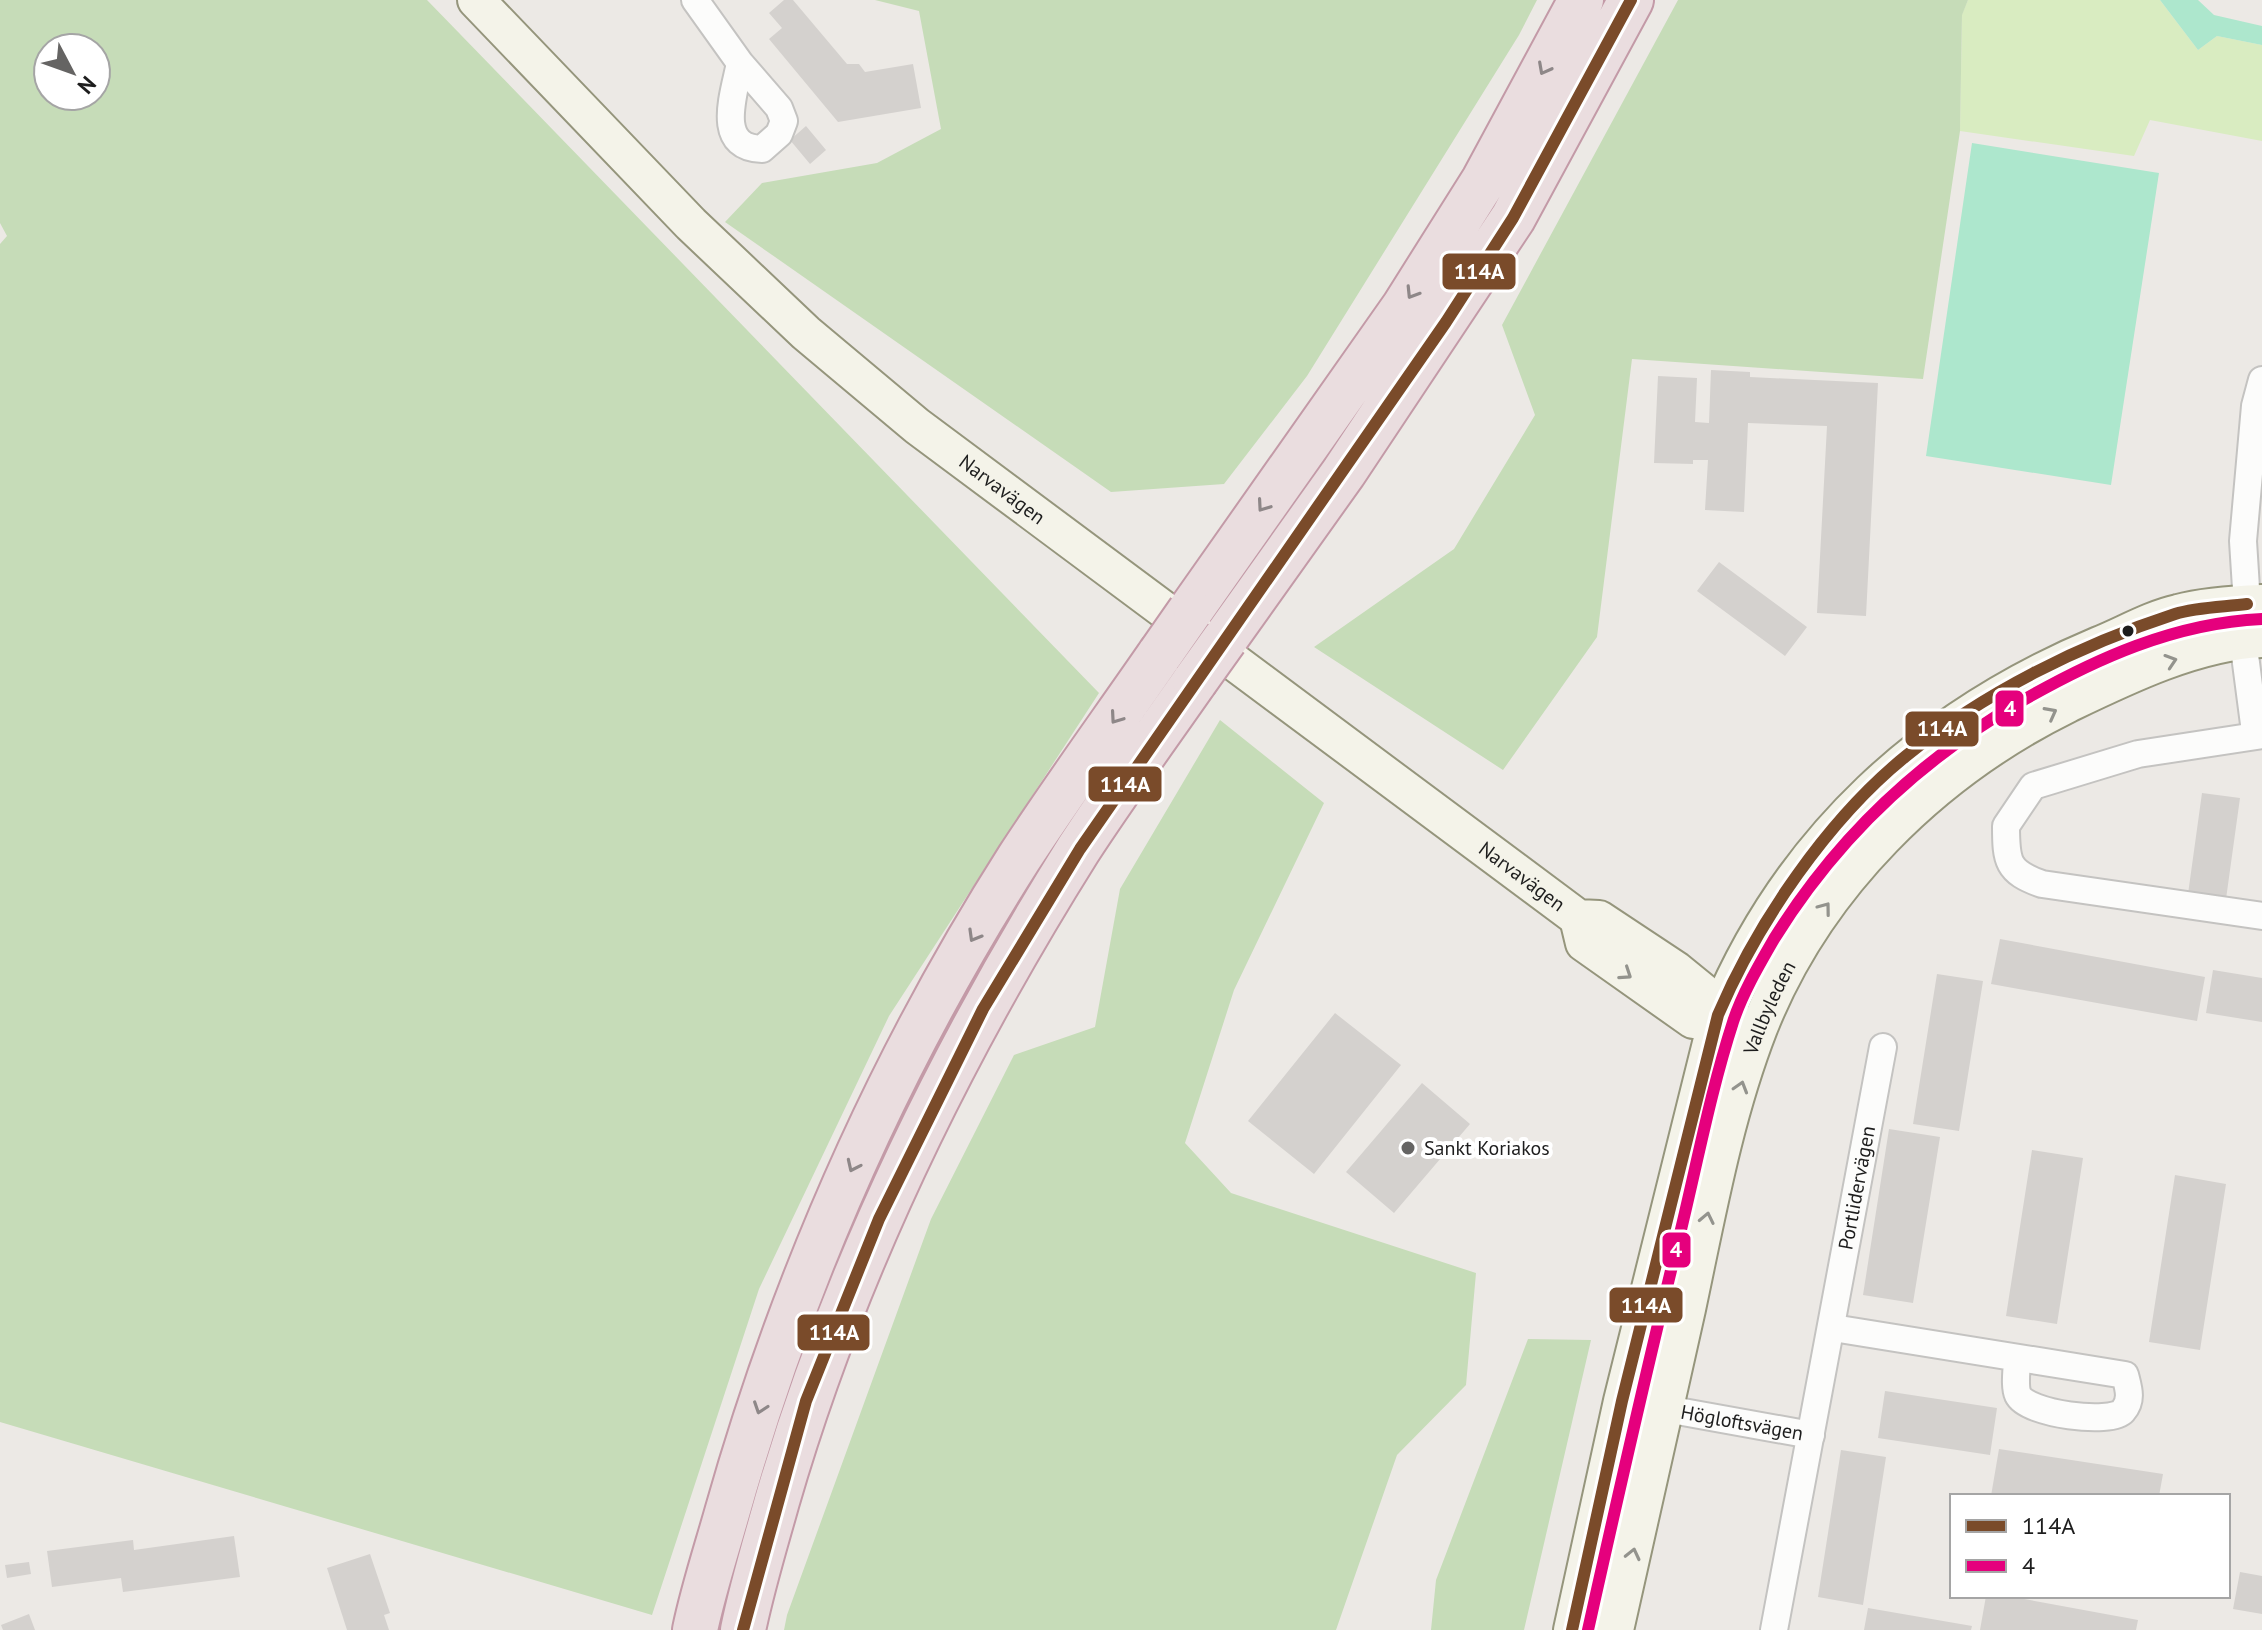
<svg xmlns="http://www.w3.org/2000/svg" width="2262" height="1630" font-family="'PT Sans',sans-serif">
  <rect width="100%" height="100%" fill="#ece9e5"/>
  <path fill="#d9ecc1" d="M1968 0H2160L2198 50 2217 36 2262 45V141L2150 120 2134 156 1960 131 1962 14Z"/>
  <path fill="#c6dcb8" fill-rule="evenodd" d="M0 0H427L1099 693 889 1016 759 1289 652 1615 0 1422V244L7 236 0 223ZM96 48V96H48V48Z
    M875 0H1537L1519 35 1307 376 1224 484 1111 492 725 222 762 183 877 163 941 129 919 11Z
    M1678 0H1968L1962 15 1960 131 1923 379 1632 359 1597 637 1503 770 1314 647 1454 549 1535 415 1502 325Z
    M1220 720 1324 803 1234 990 1185 1143 1231 1193 1476 1273 1466 1385 1397 1455 1336 1630H784L787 1615 931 1219 1014 1055 1095 1027 1120 889Z
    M1528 1339 1591 1340 1524 1630H1431L1436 1580Z"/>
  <path fill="#ade7cd" d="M2160 0H2198L2214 15 2262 26V45L2217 36 2198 50Z
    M1972 143 2159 173 2111 485 1926 456Z"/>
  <path fill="#d4d1ce" d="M784 0H793L847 64H859L865 72 913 64 921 108 838 122 769 39 782 28 769 13Z
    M806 126 826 150 810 164 790 140Z
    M1711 370 1750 372V377L1878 383 1866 616 1817 613 1827 426 1748 423 1744 512 1705 510 1708 460H1693V464L1654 463 1658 376 1697 378 1695 422 1709 423Z
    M1719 562 1807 627 1785 656 1697 591Z
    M2202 793 2240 798 2226 899 2188 894Z
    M2000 939 2205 977 2197 1021 1991 984Z
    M2213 970 2262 978V1022L2206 1013Z
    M1937 974 1983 981 1959 1131 1913 1124Z
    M1335 1013 1401 1065 1314 1174 1248 1121Z
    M1422 1083 1470 1124 1394 1213 1346 1172Z
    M1889 1129 1940 1137 1913 1303 1863 1295Z
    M2032 1150 2083 1158 2057 1324 2006 1316Z
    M2175 1175 2226 1184 2200 1350 2149 1342Z
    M1885 1391 1997 1408 1990 1455 1878 1438Z
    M1999 1449 2163 1474 2159 1496H1991Z
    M1841 1450 1886 1457 1863 1605 1818 1597Z
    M234 1536 240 1577 123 1592 121 1578 52 1587 47 1551 133 1540 134 1550Z
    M370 1554 390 1613 384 1615 389 1630H347L327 1568Z
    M29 1562 31 1574 7 1578 5 1565Z
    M2240 1572 2262 1576V1614L2233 1609Z
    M1986 1596H2008L2138 1620 2136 1630H1980Z
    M1868 1608 1972 1626 1971 1630H1864Z
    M29 1614 35 1630H3L1 1625Z"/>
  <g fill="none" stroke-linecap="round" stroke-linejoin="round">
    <g stroke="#c4c3c1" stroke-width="30">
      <g id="minor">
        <path d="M695 0 740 63 779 108 784 121 779 134 762 149C714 148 734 94 740 63"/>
        <path d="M2262 380 2255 406 2243 541 2247 604 2243 640 2254 724 2262 734"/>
        <path d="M2262 735 2138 754 2033 786 2006 826C2006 861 2007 872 2042 884L2262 916"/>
        <path d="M1833 1328 2125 1375C2128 1387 2133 1400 2123 1411 2111 1425 2027 1414 2018 1395 2014 1386 2017 1368 2017 1358"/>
        <path id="s1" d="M1622 1401 1811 1435"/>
        <path id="s2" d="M1774 1630 1883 1047"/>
      </g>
    </g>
    <g stroke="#95957c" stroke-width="40">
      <g id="secondary">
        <path id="s3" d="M476 0 691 224 806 333 917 426 1578 918 1599 919 1676 970 1703 992 1718 1015"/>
        <path d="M1578 918 1584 943 1693 1020 1718 1015 1735 1021"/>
        <path d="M1572 1630 1622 1401 1718 1015C1791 839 1925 718 2099 645 2124 635 2151 619 2178 613 2204 606 2235 604 2262 603"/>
        <path id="s4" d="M1615 1630C1640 1523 1664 1416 1687 1309 1707 1215 1724 1118 1759 1028 1815 886 1932 771 2068 704 2126 676 2196 642 2262 639"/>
      </g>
    </g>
    <g stroke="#c39aa7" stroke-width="48">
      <path id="motorway" d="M1190 611 1404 307 1484 180 1581 0
        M1225 639 1344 472 1513 218 1631 0
        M695 1630C703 1591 716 1552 727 1513 792 1283 890 1060 1019 858 1064 789 1113 722 1160 654
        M743 1630C752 1586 765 1544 777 1501 844 1270 950 1054 1078 850 1115 793 1156 737 1195 681"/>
    </g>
    <use href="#minor" stroke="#fcfcfb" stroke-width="26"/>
    <use href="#secondary" stroke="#f4f3e9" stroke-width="36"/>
    <use href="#motorway" stroke="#eadddf" stroke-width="44"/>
    <g stroke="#c39aa7" stroke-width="48" stroke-linecap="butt">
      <path id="motorway-bridge" d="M1160 654 1190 611
        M1195 681 1225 639"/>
    </g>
    <use href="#motorway-bridge" stroke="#eadddf" stroke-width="44"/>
    <g stroke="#fff" stroke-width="18">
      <path id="bus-1" d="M743 1630 806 1401 879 1219 983 1009 1080 849 1446 322 1513 218 1631 0
        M1572 1630 1622 1401 1718 1015C1757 923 1828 819 1906 756 1983 693 2080 645 2175 614 2197 607 2224 607 2247 604"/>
    </g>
    <g stroke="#fff" stroke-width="18">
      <path id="bus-2" d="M1588 1630C1617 1500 1646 1371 1678 1242 1696 1169 1710 1093 1733 1022 1742 994 1759 965 1774 939 1836 839 1918 761 2020 702 2095 659 2174 623 2262 619"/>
    </g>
    <use href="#bus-1" stroke="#7a4b2a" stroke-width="12"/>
    <use href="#bus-2" stroke="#e5007d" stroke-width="12"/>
  </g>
  <defs><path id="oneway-chevron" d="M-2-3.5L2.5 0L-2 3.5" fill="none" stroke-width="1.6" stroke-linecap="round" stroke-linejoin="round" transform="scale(2)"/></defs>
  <g stroke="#8e8788">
    <use href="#oneway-chevron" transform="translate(1544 69) rotate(118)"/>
    <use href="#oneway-chevron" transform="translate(1412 293) rotate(122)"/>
    <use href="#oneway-chevron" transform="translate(1263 506) rotate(125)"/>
    <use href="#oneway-chevron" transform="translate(1116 718) rotate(125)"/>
    <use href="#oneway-chevron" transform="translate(974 936) rotate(120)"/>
    <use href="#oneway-chevron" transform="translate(853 1166) rotate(115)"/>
    <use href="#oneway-chevron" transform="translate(760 1408) rotate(109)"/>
  </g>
  <g stroke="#93938d">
    <use href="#oneway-chevron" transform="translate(2171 661) rotate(-18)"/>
    <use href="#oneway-chevron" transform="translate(2051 713) rotate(-28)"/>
    <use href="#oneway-chevron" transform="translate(1825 908) rotate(-53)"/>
    <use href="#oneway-chevron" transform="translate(1626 974) rotate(34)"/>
    <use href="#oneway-chevron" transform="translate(1741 1087) rotate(-73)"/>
    <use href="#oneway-chevron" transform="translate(1707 1218) rotate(-78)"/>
    <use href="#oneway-chevron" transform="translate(1633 1554) rotate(-77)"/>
  </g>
  <circle fill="#1d1d1d" stroke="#fff" stroke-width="3" cx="2128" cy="631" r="7"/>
  <circle fill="#656463" stroke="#fff" stroke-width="3" cx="1408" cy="1148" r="8"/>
  <g text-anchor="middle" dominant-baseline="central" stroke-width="8" stroke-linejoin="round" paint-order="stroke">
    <g font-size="20" fill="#1d1d1d" stroke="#fff">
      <text stroke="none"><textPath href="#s3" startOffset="720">Narvavägen</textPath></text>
      <text stroke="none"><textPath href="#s3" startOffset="1368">Narvavägen</textPath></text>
      <text stroke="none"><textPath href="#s4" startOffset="642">Vallbyleden</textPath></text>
      <text stroke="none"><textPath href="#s2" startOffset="450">Portlidervägen</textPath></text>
      <text stroke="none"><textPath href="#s1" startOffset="122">Högloftsvägen</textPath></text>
    </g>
    <g font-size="20" fill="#1d1d1d" stroke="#fff" text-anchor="start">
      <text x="1424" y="1148">Sankt Koriakos</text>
    </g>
  </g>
  <g stroke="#fff" stroke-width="3">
    <rect x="1441" y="252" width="76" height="39" rx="8" fill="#7a4b2a"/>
    <rect x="1994" y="689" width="31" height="39" rx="8" fill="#e5007d"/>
    <rect x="1904" y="710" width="76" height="38" rx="8" fill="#7a4b2a"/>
    <rect x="1087" y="765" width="76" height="38" rx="8" fill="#7a4b2a"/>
    <rect x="1661" y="1231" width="31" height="38" rx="8" fill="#e5007d"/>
    <rect x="1608" y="1286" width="76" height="38" rx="8" fill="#7a4b2a"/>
    <rect x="796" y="1313" width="75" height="39" rx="8" fill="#7a4b2a"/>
  </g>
  <g font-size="22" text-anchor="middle" font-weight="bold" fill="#fff">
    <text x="1479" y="279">114A</text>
    <text x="2010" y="716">4</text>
    <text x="1942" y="736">114A</text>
    <text x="1125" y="792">114A</text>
    <text x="1676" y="1257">4</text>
    <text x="1646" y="1313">114A</text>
    <text x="834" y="1340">114A</text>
  </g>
  <rect x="1950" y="1494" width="280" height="104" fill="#ffffff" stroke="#a5a5a5" stroke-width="2"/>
  <rect x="1966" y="1520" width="40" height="12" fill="#7a4b2a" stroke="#a5a5a5" stroke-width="2"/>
  <text x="2022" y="1534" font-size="24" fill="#1d1d1d">114A</text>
  <rect x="1966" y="1560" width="40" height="12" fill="#e5007d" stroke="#a5a5a5" stroke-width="2"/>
  <text x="2022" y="1574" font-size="24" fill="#1d1d1d">4</text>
  <g transform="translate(72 72) rotate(131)"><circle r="38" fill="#ffffff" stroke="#a5a5a5" stroke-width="2"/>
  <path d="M0-6L14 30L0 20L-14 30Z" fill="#656463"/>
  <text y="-12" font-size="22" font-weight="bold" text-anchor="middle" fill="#1d1d1d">N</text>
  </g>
</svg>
